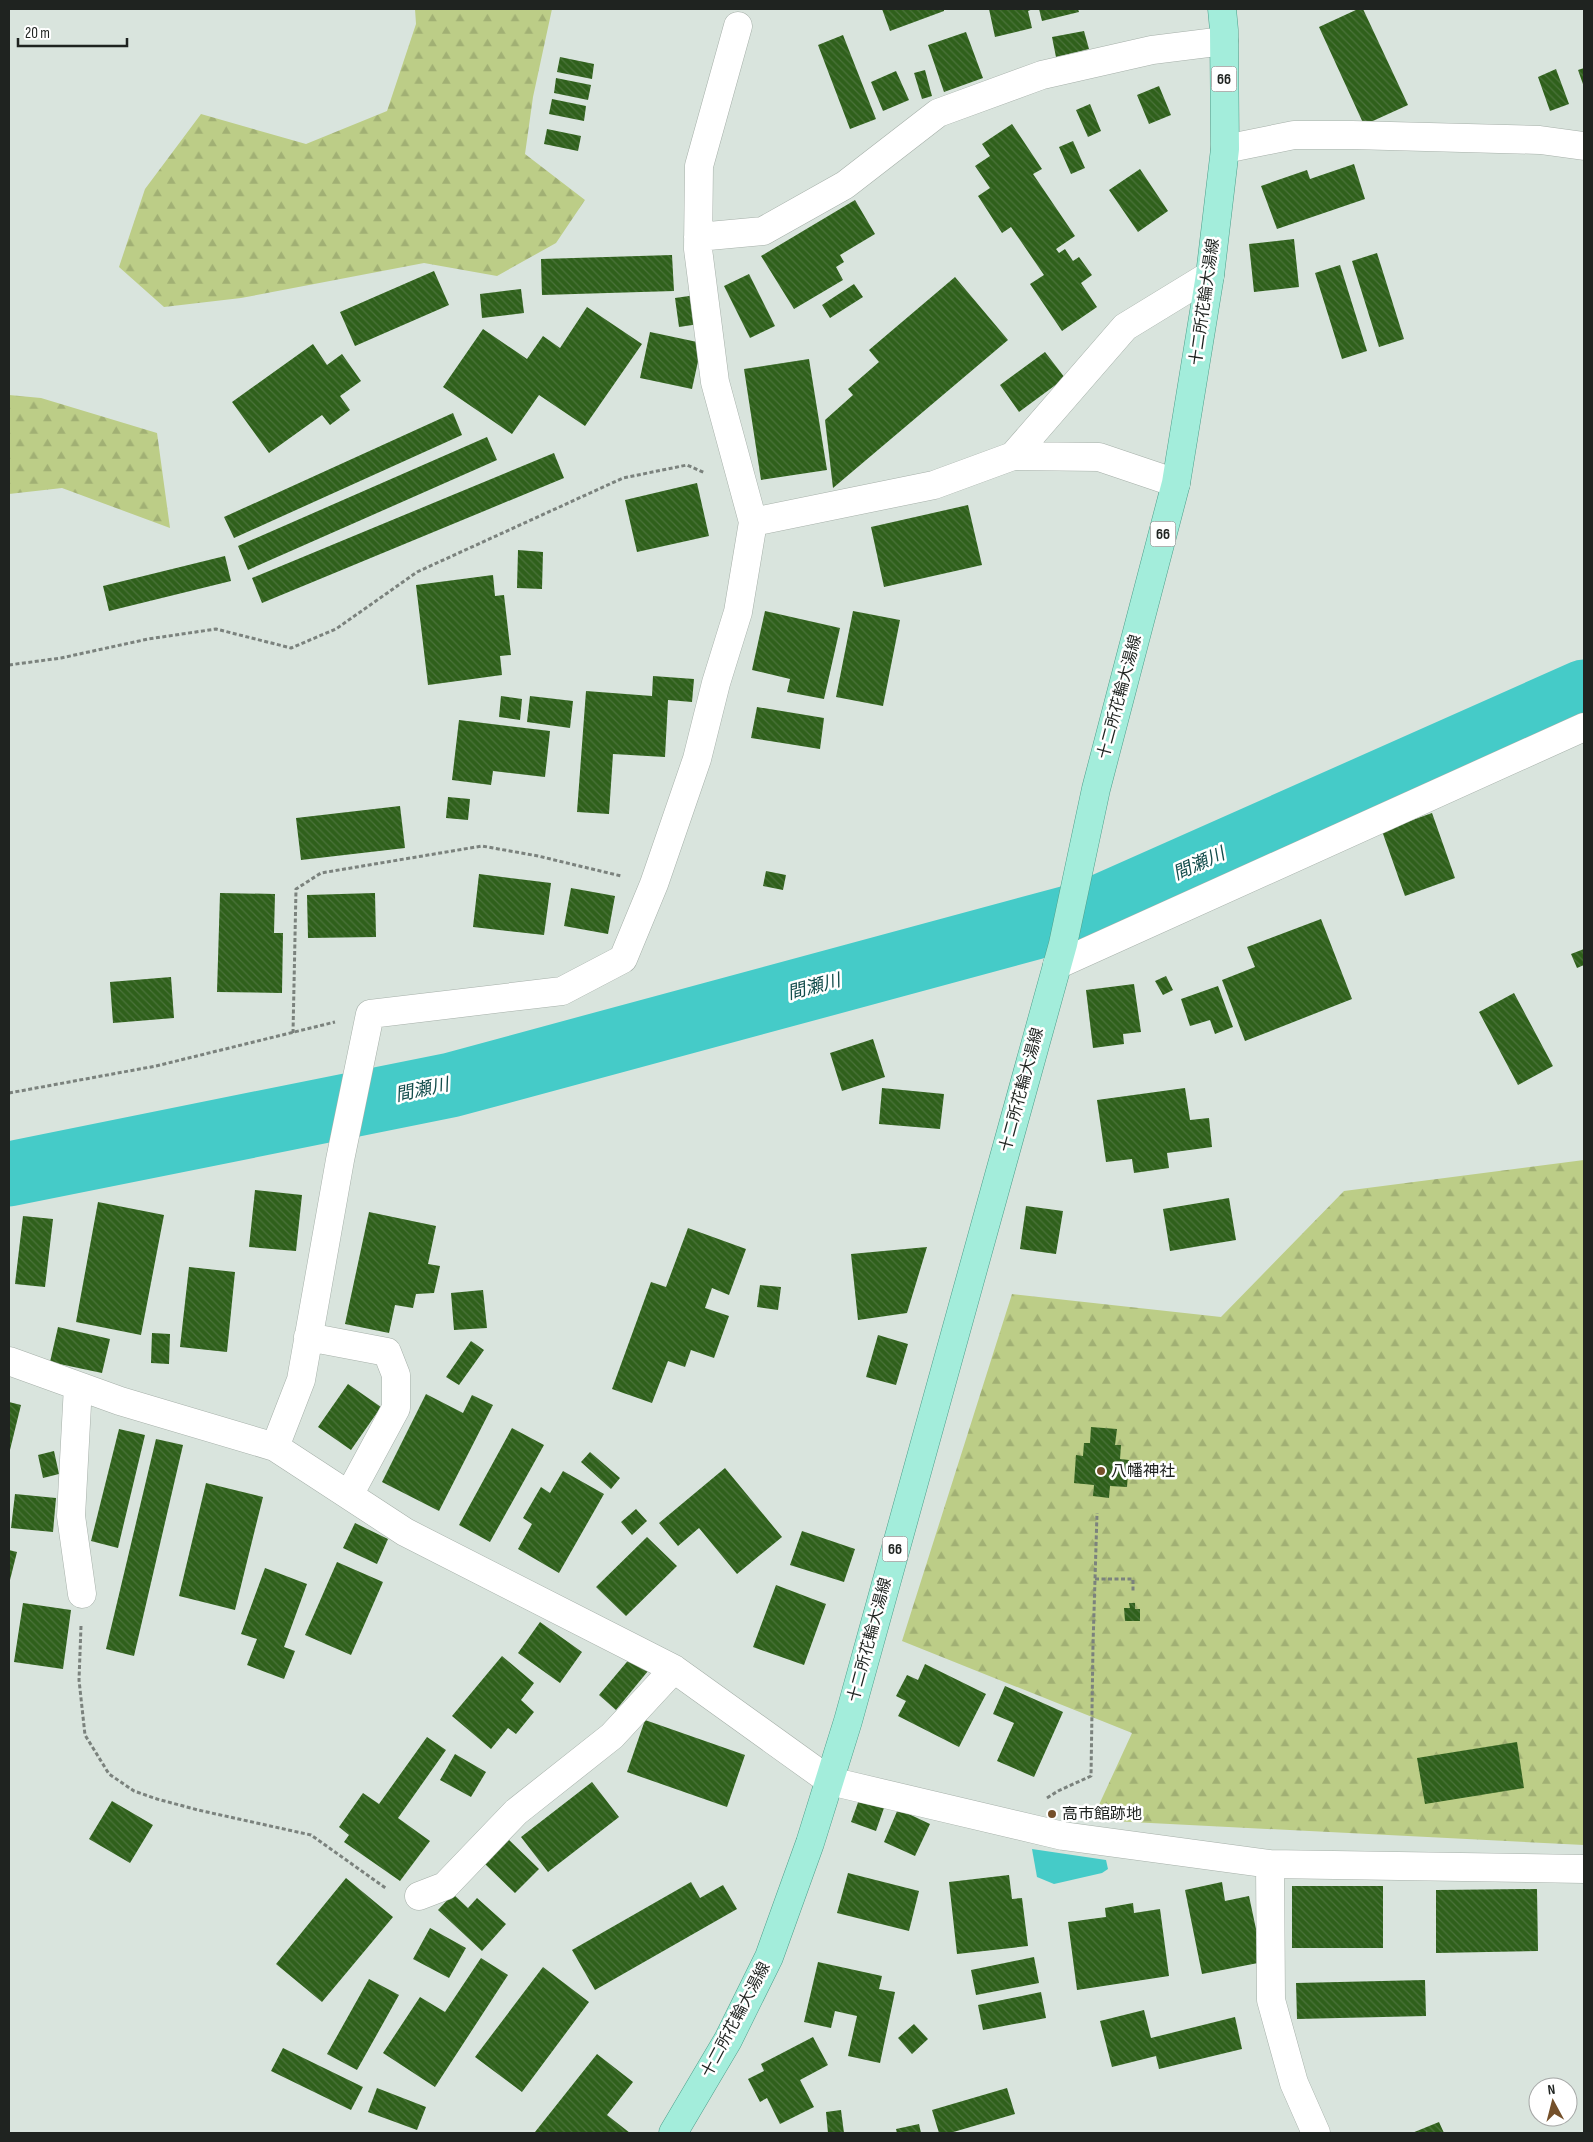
<svg xmlns="http://www.w3.org/2000/svg" width="1593" height="2142" font-family="'Sofia Sans Condensed','Noto Sans JP',sans-serif">
  <defs>
    <pattern id="forest-firs" width="22" height="20" patternUnits="userSpaceOnUse" patternTransform="scale(1.25)"><rect width="22" height="20" fill="#bccd87"/><path d="M5 1l3.5 6h-7zM16 11l3.5 6h-7z" fill="#a1b074"/></pattern>
    <pattern id="building-back-hatch" width="6" height="6" patternUnits="userSpaceOnUse" patternTransform="scale(1.25)"><rect width="6" height="6" fill="#2f601b"/><path d="M-1 5l2 2M0 0l6 6M5-1l2 2" fill="none" stroke="#4b733b"/></pattern>
  </defs>
  <rect width="100%" height="100%" fill="#d9e4dd"/>
  <path fill="url(#forest-firs)" d="M415 9H552L533 97 525 154 585 200 556 243 497 276 424 263 241 298 164 307 119 267 145 189 201 114 306 144 387 111 416 24Z
    M9 395 41 398 157 433 170 528 62 488 9 494Z
    M1584 1160V1845L1092 1820 1132 1733 902 1641 1012 1294 1221 1317 1344 1191Z"/>
  <path fill="#45cbc8" d="M1032 1849 1106 1860 1108 1869 1102 1873 1054 1884 1037 1877Z"/>
  <g fill="none" stroke-linecap="round" stroke-linejoin="round">
    <path stroke="#45cbc8" stroke-width="65" d="M9 1174 451 1085 1087 913 1584 692"/>
  </g>
  <path fill="url(#building-back-hatch)" d="M882 9H944V11L890 31Z
    M989 9H1033L1028 11 1032 28 995 37Z
    M1039 9H1078L1079 12 1042 21Z
    M1358 9H1363L1408 105 1364 125 1319 27Z
    M1084 31 1089 49 1056 57 1052 37Z
    M966 32 983 78 944 92 928 45Z
    M843 35 876 119 850 129 818 45Z
    M560 57 594 64 592 79 557 72Z
    M1584 68V87L1578 70Z
    M1556 69 1569 104 1550 111 1538 77Z
    M925 70 932 96 922 99 914 73Z
    M896 71 909 100 883 111 871 82Z
    M556 78 591 85 588 100 554 93Z
    M1159 86 1171 115 1149 124 1137 95Z
    M552 99 586 106 584 121 549 114Z
    M1090 104 1101 131 1088 137 1076 110Z
    M1012 124 1042 169 1033 174 1075 236 1056 249 1059 253 1065 249 1073 261 1079 257 1092 275 1081 283 1097 307 1062 331 1030 284 1044 275 1011 227 1002 233 978 196 990 188 975 166 990 156 982 144Z
    M547 129 581 136 578 151 544 144Z
    M1073 141 1085 168 1071 174 1059 147Z
    M1354 164 1365 199 1277 229 1261 186 1307 170 1310 179Z
    M1140 169 1168 211 1138 232 1109 190Z
    M855 200 875 234 840 255 844 262 836 267 843 280 794 309 761 256Z
    M1294 239 1299 287 1254 292 1249 244Z
    M1377 253 1404 339 1379 347 1352 261Z
    M672 255 674 291 542 295 541 259Z
    M1340 265 1367 351 1342 359 1315 273Z
    M434 271 449 305 355 346 340 312Z
    M749 274 775 326 750 338 724 286Z
    M955 277 1008 340 833 488 825 420 853 395 848 389 879 362 869 350Z
    M854 284 863 297 830 318 822 305Z
    M521 289 524 313 482 318 480 294Z
    M696 295 699 324 679 327 675 298Z
    M587 307 642 344 585 426 539 395 512 434 443 387 483 329 527 359 543 336 560 348Z
    M650 332 702 343 692 389 640 378Z
    M313 344 327 365 342 354 361 381 340 396 350 410 330 425 322 415 269 453 232 402Z
    M1045 352 1065 378 1019 412 1000 385Z
    M809 359 827 470 761 480 744 369Z
    M453 413 462 435 234 538 224 517Z
    M487 437 497 460 248 570 238 546Z
    M554 453 564 478 262 603 252 578Z
    M697 483 709 536 637 552 625 500Z
    M968 505 982 565 884 587 871 527Z
    M518 550 543 552 542 589 517 588Z
    M225 556 231 581 109 611 103 586Z
    M493 575 495 596 504 595 511 655 500 656 502 675 428 685 416 585Z
    M765 611 840 628 824 699 787 692 790 679 752 670Z
    M853 611 900 620 883 706 836 697Z
    M653 676 694 679 692 702 668 700 665 757 613 754 609 814 577 812 586 691 652 696Z
    M501 696 522 699 520 720 499 717Z
    M530 696 573 701 570 728 527 722Z
    M757 707 824 718 820 749 751 738Z
    M459 720 550 731 545 777 493 771 491 785 452 780Z
    M448 797 470 799 468 820 446 818Z
    M400 806 405 848 301 860 296 818Z
    M1432 813 1455 878 1405 896 1382 831Z
    M766 871 786 875 783 890 763 886Z
    M479 874 551 883 544 935 473 927Z
    M571 888 615 896 608 934 564 926Z
    M220 893 275 894 274 933H283L282 993 217 992Z
    M375 893 376 937 308 938 307 895Z
    M1321 919 1352 999 1245 1041 1222 980 1255 967 1247 947Z
    M1584 949V965L1577 968 1571 954Z
    M1166 976 1173 990 1163 995 1155 981Z
    M171 977 174 1018 113 1023 110 982Z
    M1134 984 1141 1032 1123 1034 1124 1044 1093 1048 1086 990Z
    M1218 986 1233 1027 1215 1034 1210 1020 1190 1026 1181 999Z
    M1514 993 1553 1066 1518 1085 1479 1012Z
    M873 1039 885 1077 842 1091 830 1053Z
    M882 1088 944 1094 940 1129 879 1124Z
    M1185 1088 1190 1120 1209 1118 1212 1147 1167 1153 1169 1168 1134 1173 1132 1159 1106 1162 1097 1100Z
    M255 1190 302 1195 296 1251 249 1247Z
    M1229 1198 1236 1240 1170 1251 1163 1209Z
    M98 1202 164 1215 141 1335 76 1322Z
    M1026 1206 1063 1211 1056 1254 1020 1249Z
    M369 1212 436 1226 428 1264 440 1266 434 1293 416 1294 413 1308 395 1305 389 1333 345 1324Z
    M23 1216 53 1219 45 1287 15 1284Z
    M688 1228 746 1249 729 1295 712 1288 705 1308 729 1316 714 1358 691 1350 685 1367 668 1361 652 1403 612 1389 651 1282 666 1287Z
    M927 1247 907 1313 858 1320 851 1254Z
    M189 1267 235 1272 227 1352 180 1347Z
    M760 1285 781 1287 778 1310 757 1307Z
    M483 1290 487 1328 454 1330 451 1293Z
    M58 1327 110 1339 102 1373 50 1362Z
    M152 1333 170 1334 169 1364 151 1363Z
    M878 1335 908 1344 896 1385 866 1377Z
    M471 1341 484 1350 459 1385 446 1377Z
    M348 1384 381 1407 351 1450 318 1427Z
    M426 1394 463 1413 472 1395 493 1405 439 1511 382 1482Z
    M9 1402 21 1405 9 1454Z
    M1091 1427 1117 1429 1115 1445H1121L1120 1459 1129 1460 1127 1487 1110 1486 1109 1498 1093 1496 1094 1485 1074 1483 1076 1455 1083 1456 1084 1443H1090Z
    M512 1428 544 1445 490 1542 459 1525Z
    M119 1429 145 1435 118 1548 91 1541Z
    M156 1439 183 1445 134 1656 106 1649Z
    M54 1451 59 1474 43 1478 38 1455Z
    M590 1452 620 1478 611 1489 581 1462Z
    M725 1468 782 1537 737 1574 699 1528 678 1546 659 1523Z
    M563 1471 604 1494 559 1573 518 1549 532 1524 523 1518 541 1487 550 1493Z
    M206 1483 263 1497 235 1610 179 1596Z
    M15 1494 56 1498 53 1532 11 1528Z
    M636 1509 647 1521 632 1535 621 1522Z
    M355 1523 388 1539 377 1564 343 1548Z
    M802 1531 855 1549 844 1582 790 1565Z
    M647 1537 677 1566 626 1616 596 1587Z
    M9 1550 17 1552 9 1584Z
    M337 1562 383 1582 351 1655 305 1635Z
    M265 1568 307 1584 284 1647 295 1651 284 1679 247 1665 257 1639 241 1634Z
    M776 1585 826 1604 804 1665 753 1647Z
    M23 1603 71 1610 63 1669 14 1662Z
    M1129 1603H1135V1609H1140V1621H1125L1124 1608H1130Z
    M540 1622 582 1652 560 1683 518 1653Z
    M502 1656 534 1683 521 1700 534 1712 516 1734 508 1728 491 1749 452 1716Z
    M631 1657 648 1671 616 1710 599 1695Z
    M925 1664 986 1694 959 1747 898 1716 906 1701 896 1696 907 1675 918 1680Z
    M1005 1686 1063 1712 1034 1777 997 1761 1014 1723 993 1714Z
    M645 1720 745 1755 727 1807 627 1772Z
    M427 1737 446 1750 398 1818 430 1841 400 1881 344 1842 349 1835 339 1827 363 1793 379 1804Z
    M1517 1742 1524 1788 1425 1804 1417 1758Z
    M455 1754 486 1772 471 1797 440 1780Z
    M592 1782 619 1817 548 1872 521 1837Z
    M860 1797 885 1805 876 1831 851 1822Z
    M112 1801 153 1825 130 1863 89 1839Z
    M898 1809 930 1824 915 1856 884 1842Z
    M508 1839 539 1869 515 1893 485 1864Z
    M848 1873 919 1891 909 1931 837 1913Z
    M1009 1875 1012 1899 1022 1898 1028 1946 957 1954 949 1882Z
    M346 1878 393 1917 322 2002 276 1964Z
    M691 1882 700 1898 723 1885 737 1909 595 1990 572 1950Z
    M1222 1882 1225 1901 1249 1896 1263 1962 1202 1974 1185 1890Z
    M1292 1886H1383V1948H1292Z
    M1537 1889 1538 1951 1436 1953V1890Z
    M453 1894 468 1908 477 1898 506 1924 482 1951 438 1910Z
    M1133 1903 1134 1913 1160 1909 1169 1976 1077 1990 1068 1922 1106 1917 1105 1908Z
    M430 1928 466 1948 449 1978 413 1959Z
    M1034 1957 1039 1983 976 1995 971 1970Z
    M481 1958 508 1975 435 2087 383 2053 420 1997 445 2012Z
    M818 1962 882 1976 879 1989 895 1992 880 2063 848 2056 857 2016 835 2011 831 2028 804 2022Z
    M543 1967 589 2002 522 2092 475 2057Z
    M369 1979 399 1995 357 2070 327 2054Z
    M1425 1980 1426 2016 1297 2019 1296 1983Z
    M1041 1992 1046 2018 983 2030 978 2005Z
    M1144 2010 1151 2038 1235 2017 1242 2049 1159 2069 1156 2056 1112 2067 1100 2021Z
    M914 2024 928 2039 912 2054 898 2038Z
    M813 2037 828 2065 800 2080 814 2107 780 2124 767 2098 760 2102 748 2079 764 2071 761 2064Z
    M283 2048 363 2087 351 2110 271 2071Z
    M597 2054 633 2082 607 2115 630 2133H537L535 2132Z
    M377 2088 426 2107 417 2130 368 2112Z
    M1007 2088 1015 2114 950 2133H939L932 2110Z
    M841 2110 844 2133H828L826 2112Z
    M1439 2122 1444 2133H1412Z
    M919 2124 921 2133H897L896 2129Z"/>
  <g fill="none" stroke-linecap="round" stroke-linejoin="round">
    <g stroke="#a6b0a9" stroke-width="29">
      <path id="minor" d="M738 26 699 166 698 249 715 382 753 522
        M1225 149 1294 135H1352L1540 140 1584 146
        M698 237 763 231 845 185 938 113 1042 75 1152 50 1224 41
        M1013 456 1099 457 1176 483
        M1057 965 1584 727
        M308 1337 387 1352 396 1375V1408L349 1495
        M9 1361 120 1401 275 1447 405 1532 674 1669 830 1781 1063 1836 1270 1864 1584 1869
        M78 1386 71 1516 82 1594
        M275 1447 301 1380 340 1160 370 1014 562 991 623 959 654 884 697 759 716 683 738 612 753 522 934 485 1013 456 1125 327 1210 275
        M1270 1864 1271 2000 1294 2083 1316 2133
        M419 1896 445 1886 516 1812 612 1736 674 1669"/>
    </g>
    <g stroke="#4d9e8a" stroke-width="29">
      <path id="primary" d="M673 2133 728 2040 769 1957 810 1843 848 1721 1063 944 1096 789 1176 483 1210 275 1225 149 1224 30 1222 9"/>
    </g>
    <path stroke="#7b827d" stroke-width="3" stroke-dasharray="4 2.5" stroke-linecap="butt" d="M9 665 61 658 148 639 216 629 291 648 336 629 417 572 623 478 687 465 705 473
      M293 1033 296 889 321 873 482 846 538 856 621 876
      M9 1093 156 1066 335 1022
      M1095 1579H1133V1593
      M81 1626 79 1680 85 1735 109 1774 134 1791 157 1799 198 1810 311 1835 387 1889
      M1047 1798 1058 1791 1091 1776 1093 1645 1097 1513"/>
    <use href="#minor" stroke="#fff" stroke-width="28"/>
    <use href="#primary" stroke="#a3eddb" stroke-width="28"/>
  </g>
  <g fill="#74502a" stroke="#fff" stroke-width="2">
    <circle cx="1101" cy="1471" r="5"/>
    <circle cx="1052" cy="1814" r="5"/>
  </g>
  <g text-anchor="middle" dominant-baseline="central" stroke-width="5" stroke-linejoin="round" paint-order="stroke">
    <g fill="#fff" stroke="#626563" stroke-width="1">
      <rect x="1211.5" y="66.5" width="25" height="25" rx="4"/>
      <rect x="1150.5" y="521.5" width="25" height="25" rx="4"/>
      <rect x="882.5" y="1536.5" width="25" height="25" rx="4"/>
    </g>
    <g font-size="15" font-weight="bold" fill="#1f2320">
      <text x="1224" y="79">66</text>
      <text x="1163" y="534">66</text>
      <text x="895" y="1549">66</text>
    </g>
    <g font-size="16" fill="#1f2320" stroke="#fff">
      <text transform="translate(1205 302) rotate(-82)">十二所花輪大湯線</text>
      <text transform="translate(1120 697) rotate(-75)">十二所花輪大湯線</text>
      <text transform="translate(1022 1090) rotate(-75)">十二所花輪大湯線</text>
      <text transform="translate(870 1640) rotate(-75)">十二所花輪大湯線</text>
      <text transform="translate(736 2020) rotate(-62)">十二所花輪大湯線</text>
    </g>
    <g font-size="16" fill="#1f2320" stroke="#fff" text-anchor="start">
      <text x="1111" y="1471">八幡神社</text>
      <text x="1062" y="1814">高市館跡地</text>
    </g>
    <g font-size="18" font-style="italic" fill="#124c4b" stroke="#fff">
      <text transform="translate(1199 864) rotate(-24)">間瀬川</text>
      <text transform="translate(814 987) rotate(-15)">間瀬川</text>
      <text transform="translate(422 1090) rotate(-12)">間瀬川</text>
    </g>
  </g>
  <rect width="1593" height="2142" fill="none" stroke="#1f2320" stroke-width="20"/>
  <g transform="translate(1553 2102) rotate(353)"><circle r="24" fill="#ffffff" stroke="#a5a7a6"/>
  <path d="M0-4L9 19L0 12L-9 19Z" fill="#74502a"/>
  <text y="-8" font-size="14" font-weight="bold" text-anchor="middle" fill="#1f2320">N</text>
  </g>
  <path d="M18 38v8h109v-8" fill="none" stroke="#1f2320" stroke-width="2.5"/>
  <text x="25" y="38" font-size="15" fill="#1f2320" stroke="#ffffff" stroke-width="4" paint-order="stroke">20 m</text>
</svg>
